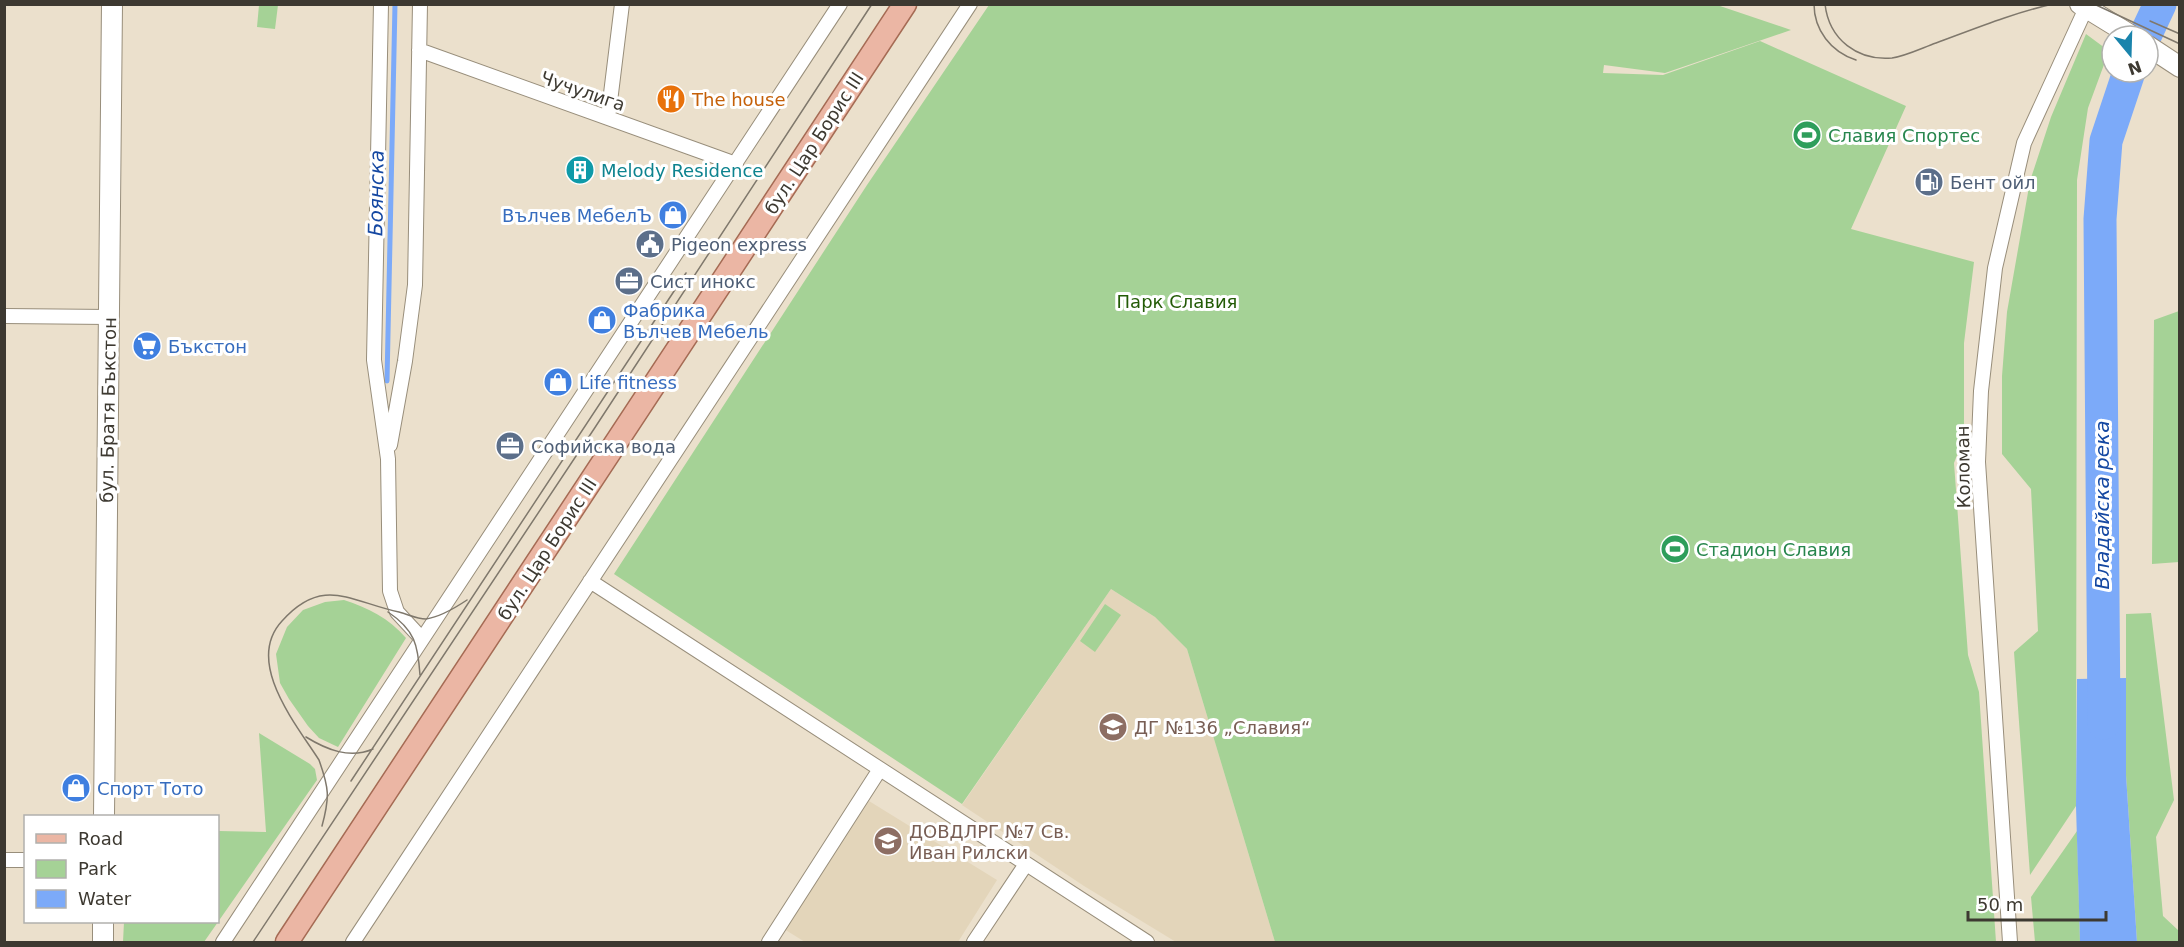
<svg xmlns="http://www.w3.org/2000/svg" width="2184" height="947" font-family="'DejaVu Sans',sans-serif">
  <rect width="100%" height="100%" fill="#ebe0cc"/>
  <path fill="#e3d5ba" d="M1111 589 1155 617 1187 649 1275 942H1176L1084 886 962 805Z
    M869 801 997 880 958 942H805L784 929Z"/>
  <path fill="#a5d296" d="M259 5H278L275 29 257 27Z
    M989 5H1717L1791 30 1665 73 1604 65 1603 73 1663 75 1760 41 1906 106 1851 229 1974 262 1964 343V437L1954 463 1968 655 1979 692 1996 942H1275L1187 649 1155 617 1111 589 962 804 614 574 867 185Z
    M2086 34 2109 51 2088 108 2077 180 2076 806 2030 875 2014 652 2038 631 2031 489 2002 454V376L2007 312 2030 181 2051 117Z
    M2179 311V562L2152 564 2154 320Z
    M344 600C368 608 389 618 406 638L338 747 319 738 308 726 289 699 280 683 276 654 287 627 303 610 325 602Z
    M1105 604 1121 615 1095 652 1080 641Z
    M2151 613 2174 800 2156 837 2163 916 2179 931V942H2137L2126 775V614Z
    M259 733 310 764 315 769 317 780 204 942H123L124 922H218V831L266 832Z
    M2077 831 2080 942H2035L2031 897Z"/>
  <path fill="#7caaf9" d="M2126 678V775L2137 942H2080L2076 806 2077 679Z"/>
  <g fill="none" stroke-linecap="round" stroke-linejoin="round">
    <path stroke="#7caaf9" stroke-width="5" d="M387 381 395 4"/>
    <path stroke="#7caaf9" stroke-width="33" d="M2145 36 2160 4
      M2104 723 2100 219 2106 141 2129 72"/>
    <g stroke="#988e7b" stroke-width="16">
      <path id="street" d="M381 4 374 360 388 459 390 591 397 612 422 639
        M419 50 736 164
        M608 118 622 4
        M4 316 109 317
        M390 445 405 361 415 285 420 4
        M590 581 1147 942
        M4 860H26
        M223 942 840 4
        M353 942 970 4
        M769 942 880 769
        M974 942 1026 864
        M2010 942 1978 462 1981 391 1995 268 2024 143 2086 8"/>
    </g>
    <g stroke="#988e7b" stroke-width="22">
      <path id="secondary" d="M2080 4 2132 36
        M2148 46 2180 67
        M104 816 112 4
        M103 942V922"/>
    </g>
    <g stroke="#a56b54" stroke-width="25">
      <path id="primary" d="M287 942 905 4"/>
    </g>
    <use href="#street" stroke="#fff" stroke-width="14"/>
    <use href="#secondary" stroke="#fff" stroke-width="20"/>
    <use href="#primary" stroke="#ebb6a4" stroke-width="22"/>
    <path stroke="#7f786c" stroke-width="1.5" d="M1814 4C1814 30 1831 52 1856 60
      M1825 4C1829 40 1858 61 1892 58 1906 56 1922 48 1936 43 1974 29 2013 13 2053 4
      M2094 4 2180 44
      M2150 21 2180 34
      M388 612C415 630 418 645 420 675
      M306 737C327 750 350 759 373 749
      M351 781 686 273
      M322 826C330 797 329 788 319 760 296 724 244 662 282 621 323 575 351 602 399 612 407 614 417 619 426 619 440 617 455 608 467 600
      M253 942 594 429 872 4"/>
  </g>
  <defs>
    <g id="restaurant-disc" transform="scale(1.5)"><circle r="9.5" fill="#e8710a" stroke="#fff"/><path d="M-5-6h1v4h1v-4h1v4h1v-4h1v5L-1.5 .5V6h-2V.5L-5-1ZM5-6V6H3V1.5H1.5Q1.5-4 5-6Z" fill="#fff"/></g>
    <g id="stadium-disc" transform="scale(1.5)"><circle r="9.5" fill="#2e9e5b" stroke="#fff"/><path d="M0-5a6.5 5 0 1 0 0 10a6.5 5 0 1 0 0-10ZM-3.5-1.8h7v3.6h-7Z" fill="#fff"/></g>
    <g id="building-disc" transform="scale(1.5)"><circle r="9.5" fill="#0f9aa8" stroke="#fff"/><path d="M-4-6H4V6H1V3H-1V6H-4ZM-2.5-4.3h1.7v1.8h-1.7ZM.8-4.3h1.7v1.8H.8ZM-2.5-1h1.7V.8h-1.7ZM.8-1h1.7V.8H.8Z" fill="#fff"/></g>
    <g id="fuel-disc" transform="scale(1.5)"><circle r="9.5" fill="#5c6f8a" stroke="#fff"/><path d="M-5.5-6h7V0h2V4h1.3V-2.5L3-4.5l.8-.8L6-3V5H2.5V1h-1V6h-7ZM-4.2-4.7v3.2H.2V-4.7Z" fill="#fff"/></g>
    <g id="shop-disc" transform="scale(1.5)"><circle r="9.5" fill="#3f7fe0" stroke="#fff"/><path d="M-5-2.5h2.3a2.7 3.5 0 0 1 5.4 0H5L5.5 6h-11ZM-1.5-2.5h3a1.5 2.3 0 0 0-3 0Z" fill="#fff"/></g>
    <g id="civic-disc" transform="scale(1.5)"><circle r="9.5" fill="#5c6f8a" stroke="#fff"/><path d="M-.6-6.5H3V-4.5H.6V-3L4-1V1h2V6H-6V1h2V-1L-.6-3ZM-1.2 2.5V6h2.4V2.5Z" fill="#fff"/></g>
    <g id="office-disc" transform="scale(1.5)"><circle r="9.5" fill="#5c6f8a" stroke="#fff"/><path d="M-6-3h4V-5.5h4V-3h4V5H-6ZM-1-4.5V-3h2v-1.5ZM-6 0V1H6V0Z" fill="#fff"/></g>
    <g id="supermarket-disc" transform="scale(1.5)"><circle r="9.5" fill="#3f7fe0" stroke="#fff"/><path d="M-6-5.5h2.5l.6 2H6L4.5 2H-2.5L-4.4-4H-6ZM-1.5 3.2a1.3 1.3 0 1 0 .1 0ZM3 3.2a1.3 1.3 0 1 0 .1 0Z" fill="#fff"/></g>
    <g id="school-disc" transform="scale(1.5)"><circle r="9.5" fill="#8d6e63" stroke="#fff"/><path d="M0-5L7-2L0 1L-7-2ZM-4 1L0 2.5L4 1V4Q0 6-4 4Z" fill="#fff"/></g>
  </defs>
  <g fill-rule="evenodd">
    <use href="#restaurant-disc" x="671" y="99"/>
    <use href="#stadium-disc" x="1807" y="135"/>
    <use href="#building-disc" x="580" y="170"/>
    <use href="#fuel-disc" x="1929" y="182"/>
    <use href="#shop-disc" x="673" y="215"/>
    <use href="#civic-disc" x="650" y="244"/>
    <use href="#office-disc" x="629" y="281"/>
    <use href="#shop-disc" x="602" y="320"/>
    <use href="#supermarket-disc" x="147" y="346"/>
    <use href="#shop-disc" x="558" y="382"/>
    <use href="#office-disc" x="510" y="446"/>
    <use href="#stadium-disc" x="1675" y="549"/>
    <use href="#school-disc" x="1113" y="727"/>
    <use href="#shop-disc" x="76" y="788"/>
    <use href="#school-disc" x="888" y="841"/>
  </g>
  <g text-anchor="middle" dominant-baseline="central" stroke-width="6" stroke-linejoin="round" paint-order="stroke">
    <g font-size="18" fill="#3d3931" stroke="#fff">
      <text transform="translate(583 91) rotate(19)">Чучулига</text>
      <text transform="translate(814 143) rotate(-57)">бул. Цар Борис III</text>
      <text transform="translate(108 410) rotate(-89)">бул. Братя Бъкстон</text>
      <text transform="translate(1963 467) rotate(-91)">Коломан</text>
      <text transform="translate(547 549) rotate(-57)">бул. Цар Борис III</text>
    </g>
    <g font-size="18" fill="#c56008" stroke="#fff" text-anchor="start">
      <text x="692" y="99">The house</text>
    </g>
    <g font-size="18" fill="#27864d" stroke="#fff" text-anchor="start">
      <text x="1828" y="135">Славия Спортес</text>
      <text x="1696" y="549">Стадион Славия</text>
    </g>
    <g font-size="18" fill="#0d838f" stroke="#fff" text-anchor="start">
      <text x="601" y="170">Melody Residence</text>
    </g>
    <g font-size="18" fill="#4e5e75" stroke="#fff" text-anchor="start">
      <text x="1950" y="182">Бент ойл</text>
      <text x="671" y="244">Pigeon express</text>
      <text x="650" y="281">Сист инокс</text>
      <text x="531" y="446">Софийска вода</text>
    </g>
    <g font-size="18" fill="#366cbe" stroke="#fff" text-anchor="start">
      <text x="652" y="215" text-anchor="end">Вълчев МебелЪ</text>
      <text x="623" y="310">Фабрика<tspan x="623" dy="21">Вълчев Мебель</tspan></text>
      <text x="168" y="346">Бъкстон</text>
      <text x="579" y="382">Life fitness</text>
      <text x="97" y="788">Спорт Тото</text>
    </g>
    <g font-size="18" fill="#235b06" stroke="#fff">
      <text x="1177" y="301">Парк Славия</text>
    </g>
    <g font-size="18" fill="#785e54" stroke="#fff" text-anchor="start">
      <text x="1134" y="727">ДГ №136 „Славия“</text>
      <text x="909" y="831">ДОВДЛРГ №7 Св.<tspan x="909" dy="21">Иван Рилски</tspan></text>
    </g>
    <g font-size="20" font-style="italic" fill="#1548a2" stroke="#fff">
      <text transform="translate(376 193) rotate(-89)">Боянска</text>
      <text transform="translate(2102 505) rotate(-90)">Владайска река</text>
    </g>
  </g>
  <rect width="2184" height="947" fill="none" stroke="#3d3931" stroke-width="12"/>
  <rect x="24" y="815" width="195" height="108" fill="#ffffff" stroke="#b1b0ad" stroke-width="1.5"/>
  <rect x="36" y="834" width="30" height="9" fill="#ebb6a4" stroke="#b1b0ad" stroke-width="1.5"/>
  <text x="78" y="845" font-size="18" fill="#3d3931">Road</text>
  <rect x="36" y="860" width="30" height="18" fill="#a5d296" stroke="#b1b0ad" stroke-width="1.5"/>
  <text x="78" y="875" font-size="18" fill="#3d3931">Park</text>
  <rect x="36" y="890" width="30" height="18" fill="#7caaf9" stroke="#b1b0ad" stroke-width="1.5"/>
  <text x="78" y="905" font-size="18" fill="#3d3931">Water</text>
  <g transform="translate(2130 54) rotate(161)"><circle r="28" fill="#ffffff" stroke="#b1b0ad" stroke-width="1.5"/>
  <path d="M0-4.5L10 22L0 15L-10 22Z" fill="#1a84ac"/>
  <text y="-9" font-size="16" font-weight="bold" text-anchor="middle" fill="#3d3931">N</text>
  </g>
  <path d="M1968 911v9h138v-9" fill="none" stroke="#3d3931" stroke-width="3"/>
  <text x="1977" y="911" font-size="18" fill="#3d3931" stroke="#ffffff" stroke-width="4.5" paint-order="stroke">50 m</text>
</svg>
